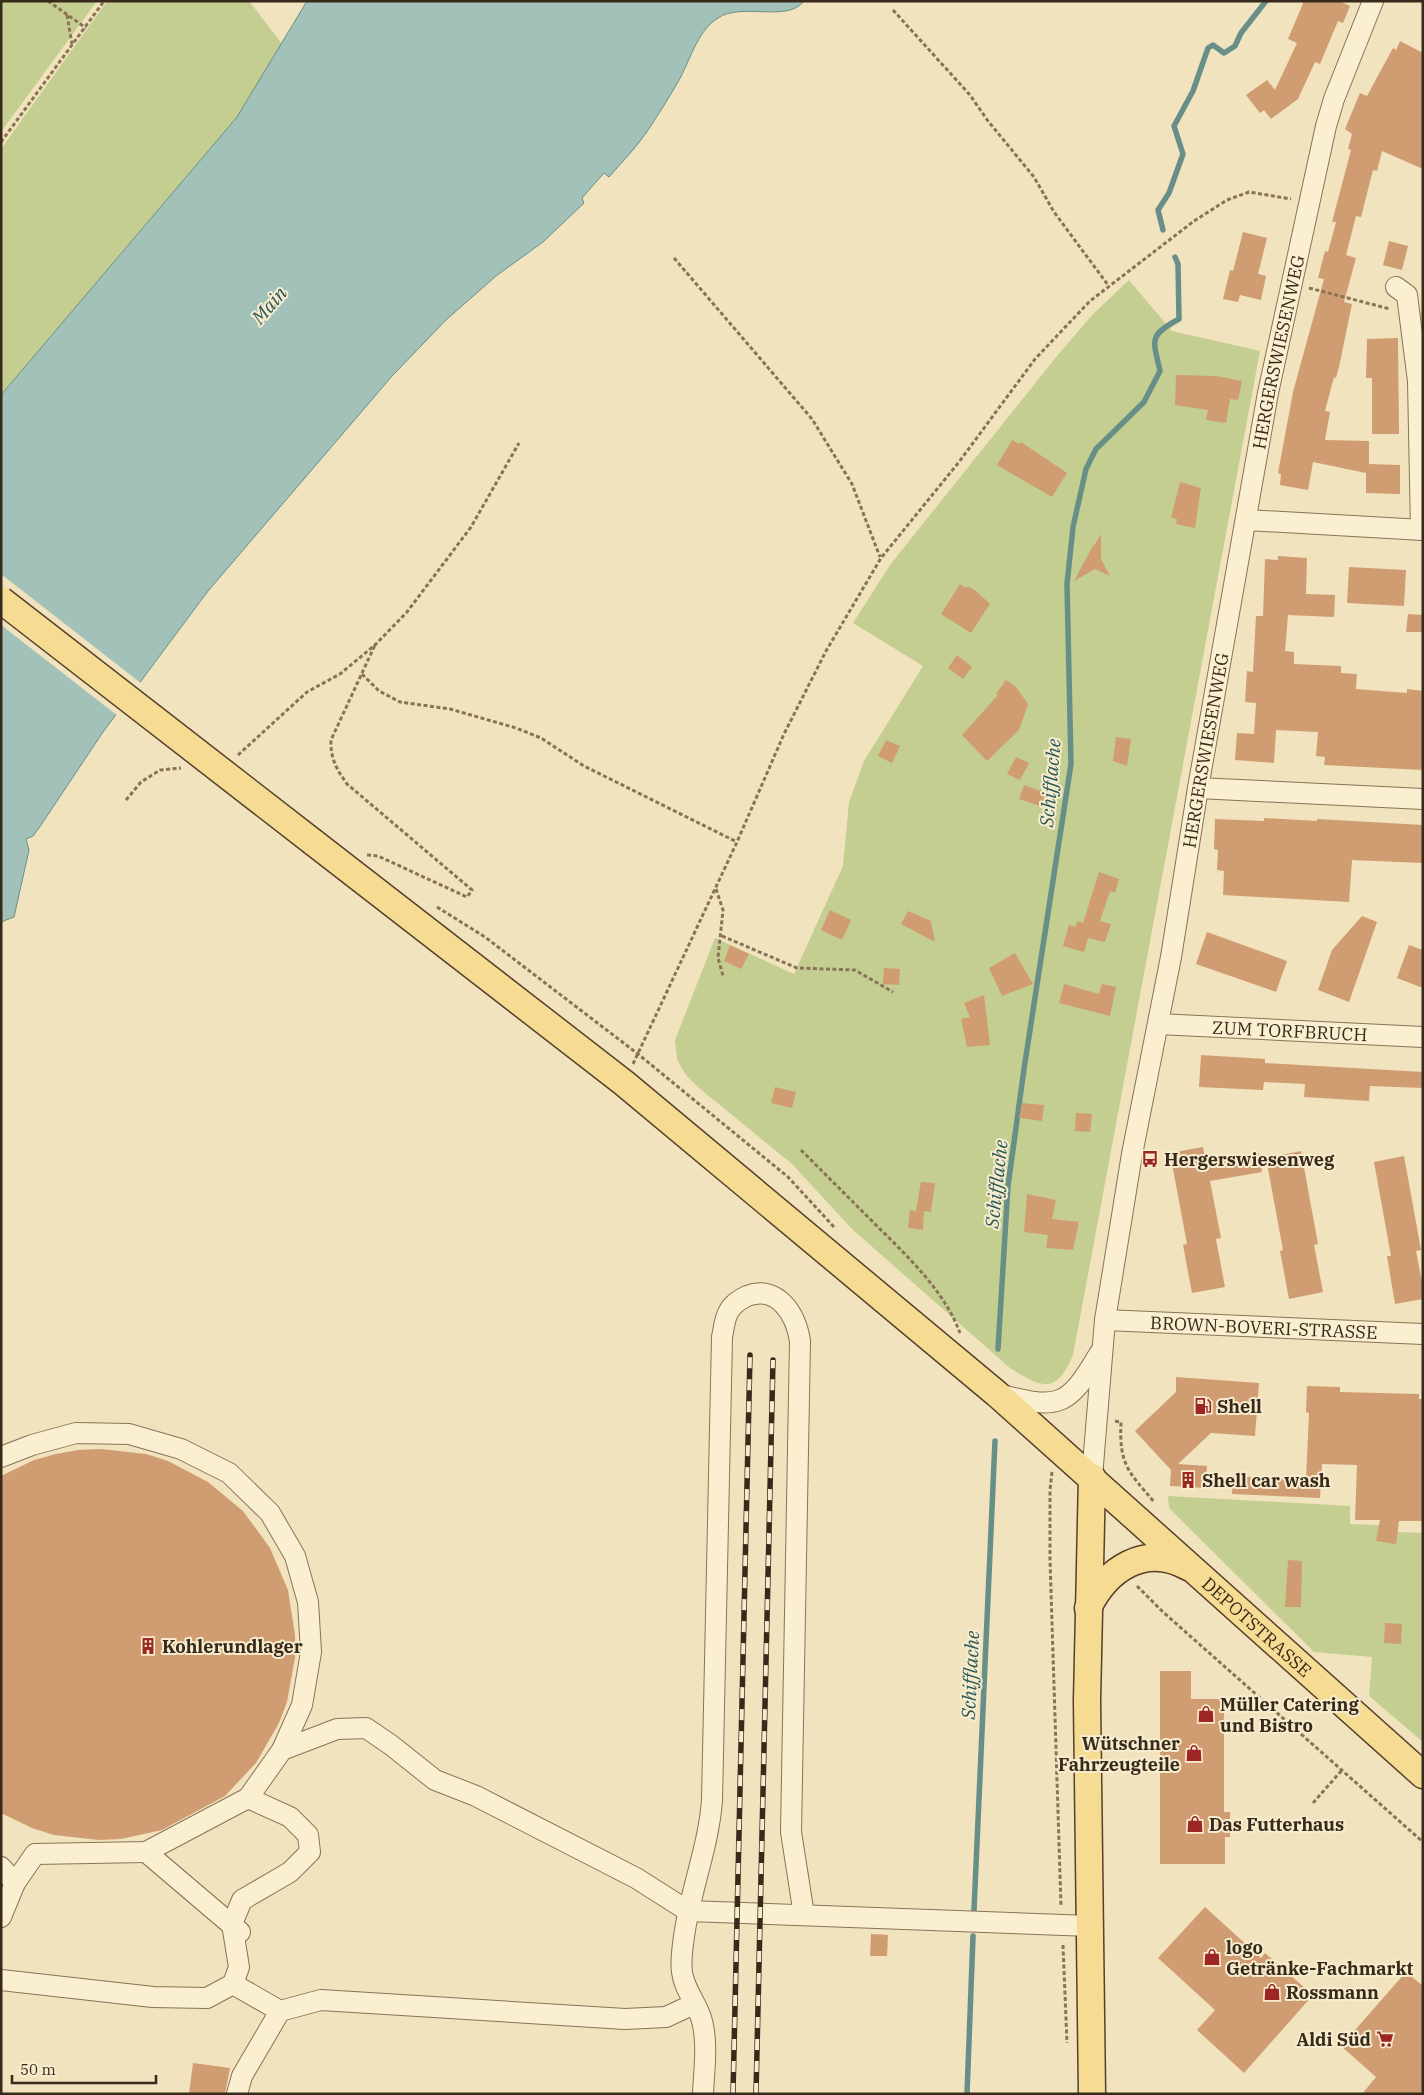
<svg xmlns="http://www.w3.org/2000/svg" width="1424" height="2095" font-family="'IBM Plex Serif',serif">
  <rect width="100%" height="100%" fill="#f0e3be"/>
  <path fill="#c5ce91" d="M1 1H97L1 132Z
    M107 1H249L282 44 237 117 1 395V149Z
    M1129 280 1172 331 1260 351 1073 1355C1056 1395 1042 1388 1010 1368L852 1229 792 1164 699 1088 685 1074 677 1059 675 1040 715 938 794 974 843 866 849 802 864 761 923 666 853 623 890 565 1057 356 1093 314Z
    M1168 1496 1350 1506V1524L1398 1526V1532L1423 1533V1742L1369 1696 1372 1657 1314 1652 1169 1508Z"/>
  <path fill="#a1c1b9" stroke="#688f87" d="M307 1H804C788 23 741 2 718 18 697 31 690 61 678 82 668 99 657 117 646 133 635 149 621 163 609 177L604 173 582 198 584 203 543 242 496 276 446 320 393 375 208 591 103 732 39 828 33 836 26 839 29 850 14 917 1 922V395L237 117Z"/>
  <path fill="#f0e3be" d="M1 574 142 684 118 716 1 625Z"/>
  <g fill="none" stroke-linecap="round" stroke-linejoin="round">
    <path stroke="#688f87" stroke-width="5.5" d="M1163 230 1158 210 1169 193 1183 154 1174 126 1193 91 1208 48 1213 45 1224 53 1235 46 1241 33 1266 1
      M998 1349 1008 1186 1024 1069 1071 764 1067 584 1073 527 1086 469 1096 449 1144 402 1160 371C1153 339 1148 336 1179 319L1178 264 1175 257
      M974 1910 995 1441
      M967 2094 973 1936"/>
  </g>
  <path fill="#d09c71" d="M1304 1H1339L1350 6 1343 23 1338 21 1320 64 1315 62 1298 99 1271 119 1264 110 1260 113 1246 95 1267 80 1275 90 1297 43 1288 39Z
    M1400 41 1423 53V169L1382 151 1377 171 1373 170 1361 217 1356 216 1346 255 1356 258 1344 302 1352 304 1339 367 1336 378 1334 377 1325 411 1330 412 1325 440 1369 441V464L1400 465V494L1366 493V473L1313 462 1308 490 1280 485 1281 474 1278 473 1293 392 1324 279 1318 278 1325 251 1328 252 1336 222H1332L1351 150 1348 149 1352 134 1345 129 1360 93 1367 96 1393 48 1396 50Z
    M1243 232 1267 238 1258 274 1266 276 1261 300 1240 295 1238 302 1223 299 1230 270 1233 271Z
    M1389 241 1408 246 1402 270 1383 265Z
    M1398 338 1399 434H1372V378H1366L1367 339Z
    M1176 375 1216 376 1242 381 1238 400 1230 399 1226 423 1206 420 1208 410 1175 405Z
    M1012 440 1020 444 1021 442 1067 473 1052 497 997 465Z
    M1180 482 1201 488 1195 528 1176 524 1177 519 1171 518Z
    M1101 534V559L1110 576 1095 569 1074 581 1094 544V546Z
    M1278 556 1307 558 1306 594 1335 595 1334 617 1288 615 1285 651 1294 652V664L1341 666V673L1357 674 1356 689 1407 693V689L1423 691V770L1324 765 1325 757 1316 756 1318 732 1276 730 1274 763 1235 760 1237 733 1254 734 1256 703 1245 702 1247 671 1253 672 1256 616H1263L1265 559 1278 560Z
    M1349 567 1406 570 1404 606 1347 603Z
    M960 584 966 588 968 586 976 591 990 604 971 633 941 614Z
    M1408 614 1423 615V632H1406Z
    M957 655 972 667 963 679 948 668Z
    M1006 680 1016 687 1028 704 1019 730 987 761 962 735 998 695 996 694Z
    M1116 737 1131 739 1127 766 1113 761Z
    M886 740 900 746 892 763 878 756Z
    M1016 757 1029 763 1020 780 1007 774Z
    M1024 785 1051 795 1046 808 1019 799Z
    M1264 818 1317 821V819L1423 825V863L1352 860 1349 902 1223 895 1224 871 1217 870 1218 850 1214 849 1215 819 1264 821Z
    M1099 872 1119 879 1115 893 1110 891 1100 921 1111 924 1105 942 1088 938 1084 952 1063 946 1069 925 1075 927 1078 921 1083 923Z
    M830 910 851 920 842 940 821 930Z
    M908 911 931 921 935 942 901 924Z
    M1362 916 1377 922 1349 1002 1318 990 1332 950Z
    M1207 932 1287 961 1276 992 1196 964Z
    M730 945 749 954 741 969 724 961Z
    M1409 945 1423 950V988L1397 978Z
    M1015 953 1033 984 1002 996 989 968Z
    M884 968 900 969 899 985 883 984Z
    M1064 984 1099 994 1102 984 1116 987 1110 1016 1059 1003Z
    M984 995 990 1045 967 1047 961 1019 970 1017 964 1003Z
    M1201 1055 1265 1059V1063L1423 1072V1088L1370 1086 1369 1101 1304 1097 1305 1084 1264 1082 1263 1090 1199 1087Z
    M775 1087 796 1092 792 1108 771 1103Z
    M1022 1103 1044 1105 1042 1121 1019 1118Z
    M1076 1113 1092 1114 1090 1132 1075 1131Z
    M1203 1147 1206 1163 1259 1153 1262 1172 1210 1181 1221 1238 1216 1239 1225 1287 1192 1293 1183 1245 1187 1244 1170 1153Z
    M1301 1151 1318 1244 1314 1245 1323 1292 1289 1299 1280 1251 1283 1250 1266 1158Z
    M1404 1156 1421 1250 1416 1251 1423 1287V1299L1395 1304 1387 1256H1391L1374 1162Z
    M921 1182 935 1183 931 1212 924 1211 923 1230 908 1228 910 1210 918 1211 916 1210Z
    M1027 1194 1056 1200 1052 1219 1079 1222 1073 1250 1046 1248 1048 1235 1024 1232Z
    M1176 1377 1259 1383 1255 1436 1211 1433 1178 1464 1207 1466 1205 1488 1170 1486 1171 1470 1135 1431 1176 1392Z
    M1307 1386 1340 1387V1392L1419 1394V1399H1423V1521H1399L1396 1544 1376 1541 1380 1520H1355L1357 1465 1322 1464 1320 1498 1232 1494 1233 1476 1306 1480 1309 1413 1306 1412Z
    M101 1449 146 1454 168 1461 208 1482 243 1511 270 1548 288 1590 295 1635V1658L287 1702 279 1723 256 1763 225 1796 162 1830 121 1839 99 1840 54 1835 32 1828 1 1813V1476L34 1460 56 1454 78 1450Z
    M1288 1560 1302 1561 1301 1607H1285Z
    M1385 1623 1402 1624 1401 1644 1384 1643Z
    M1160 1671H1191V1699H1224V1812H1230V1837H1225V1864H1160Z
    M1205 1907 1261 1958 1265 1953 1313 1995 1244 2073 1197 2030 1215 2010 1158 1958Z
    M871 1934 888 1935 887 1956H870Z
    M1406 1972 1423 1986V2094H1362L1376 2077 1341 2046Z
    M193 2063 230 2068 225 2094H189Z"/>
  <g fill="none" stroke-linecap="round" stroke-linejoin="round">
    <g stroke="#897356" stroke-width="22">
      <g id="minor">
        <path d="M1396 287 1407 295 1418 381 1421 530"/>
        <path d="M1246 520 1423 530"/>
        <path d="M1198 788 1423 799"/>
        <path id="s1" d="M1158 1024 1423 1037"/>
        <path id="s2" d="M1105 1320 1423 1334"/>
        <path d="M997 1394C1058 1409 1067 1409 1099 1354"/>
        <path d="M1 1457 32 1445 76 1433 129 1434 181 1449 229 1473 270 1513 295 1556 308 1602 311 1652 302 1705 282 1750 248 1798 146 1852 35 1854 15 1883 1 1917"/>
        <path id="s3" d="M1092 1477 1105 1320 1132 1154 1171 957 1198 788 1268 393 1326 126 1334 99 1373 1"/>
        <path d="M282 1750 337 1729 366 1728 391 1745 435 1780 476 1796 636 1878 688 1911 1091 1926"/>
        <path d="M146 1852 240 1932"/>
        <path d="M1 1867 15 1883"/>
        <path d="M1 1980 153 1997 207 1998 233 1984 239 1967 232 1924 242 1900 290 1872 310 1852 308 1835 290 1817 248 1798"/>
        <path d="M233 1984 280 2011"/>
        <path d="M237 2094 242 2076 280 2011 321 2000 625 2019 666 2017 694 2004"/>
        <path d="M703 2094C704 2070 708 2044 702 2021 698 2004 684 1990 682 1972 680 1959 683 1944 685 1930 692 1886 709 1844 712 1800L722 1337C724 1329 724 1319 729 1311 732 1305 740 1299 747 1296 778 1284 796 1315 800 1341L791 1832 804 1915"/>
      </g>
    </g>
    <g stroke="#56402b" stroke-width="29">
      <g id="major">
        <path id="s4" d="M313 842 624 1083 997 1394 1423 1775"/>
        <path d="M1092 1477 1087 1701 1092 2094"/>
        <path d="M1088 1608C1107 1569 1145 1543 1188 1567"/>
      </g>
    </g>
    <path stroke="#897356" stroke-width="3" stroke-dasharray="4 2.5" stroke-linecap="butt" d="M48 1 86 28
      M893 10 970 95 988 121 1034 177 1054 212 1108 285
      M67 15 72 44
      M1 142 104 1
      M674 258 812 419 852 484 880 557
      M1309 288 1390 309
      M362 674 379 691 400 702 450 709 516 728 541 738 584 766 737 842
      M238 755 307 692 340 674 375 645 407 612 471 527 519 443
      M126 800 141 782 160 770 181 768
      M367 855 378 856 467 897 472 890 347 784C337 770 330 758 331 740L375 645
      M716 889 723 910 718 958 723 976
      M437 907 485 937 638 1054 788 1177 834 1227
      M722 936 797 968 855 970 893 992
      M633 1064 737 842 784 734 826 651 881 558 959 462 1035 359 1090 301 1194 221 1227 200 1249 192 1291 199
      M801 1150C826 1175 850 1199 875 1224 907 1256 944 1290 960 1333
      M1115 1421 1121 1422C1119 1465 1128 1471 1155 1503
      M1052 1472 1050 1490V1560L1061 1906
      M1137 1586 1163 1612 1423 1842
      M1313 1803 1342 1770
      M1063 1945 1067 2043"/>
    <use href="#minor" stroke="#faf0d1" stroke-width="20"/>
    <use href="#major" stroke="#f6db92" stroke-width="26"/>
    <g stroke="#372a1b" stroke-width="5.5">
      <path id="rail" d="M733 2094 750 1355
        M756 2094 773 1360"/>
    </g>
    <use href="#rail" stroke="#f7ecce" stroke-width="4" stroke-dasharray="11" stroke-linecap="butt"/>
    <g stroke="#56402b" stroke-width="29" stroke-linecap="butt">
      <path id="major-bridge" d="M1 600 313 842"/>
    </g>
    <use href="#major-bridge" stroke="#f6db92" stroke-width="26"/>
  </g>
  <defs>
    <g id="bus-bare" transform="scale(1.35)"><path d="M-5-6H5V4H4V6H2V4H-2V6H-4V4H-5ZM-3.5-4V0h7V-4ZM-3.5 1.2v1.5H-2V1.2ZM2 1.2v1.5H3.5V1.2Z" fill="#9b2623" stroke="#f7ecce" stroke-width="2.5" paint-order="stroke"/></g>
    <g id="fuel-bare" transform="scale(1.35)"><path d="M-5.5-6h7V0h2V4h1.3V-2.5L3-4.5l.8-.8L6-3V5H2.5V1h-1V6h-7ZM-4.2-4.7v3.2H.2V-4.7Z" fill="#9b2623" stroke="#f7ecce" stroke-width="2.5" paint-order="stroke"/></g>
    <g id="building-bare" transform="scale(1.35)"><path d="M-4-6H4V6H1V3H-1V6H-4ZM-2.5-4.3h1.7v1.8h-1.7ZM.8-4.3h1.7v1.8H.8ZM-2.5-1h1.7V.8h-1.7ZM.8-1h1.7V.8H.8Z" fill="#9b2623" stroke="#f7ecce" stroke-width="2.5" paint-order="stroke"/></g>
    <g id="shop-bare" transform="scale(1.35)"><path d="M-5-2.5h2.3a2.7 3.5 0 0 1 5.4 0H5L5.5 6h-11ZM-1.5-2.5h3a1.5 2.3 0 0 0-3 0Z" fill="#9b2623" stroke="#f7ecce" stroke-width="2.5" paint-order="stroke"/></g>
    <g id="supermarket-bare" transform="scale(1.35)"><path d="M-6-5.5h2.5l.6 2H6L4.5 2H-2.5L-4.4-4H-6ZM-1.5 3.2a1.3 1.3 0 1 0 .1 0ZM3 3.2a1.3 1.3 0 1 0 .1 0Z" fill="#9b2623" stroke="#f7ecce" stroke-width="2.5" paint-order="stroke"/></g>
  </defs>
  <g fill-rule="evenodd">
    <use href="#bus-bare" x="1150" y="1159"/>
    <use href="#fuel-bare" x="1203" y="1406"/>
    <use href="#building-bare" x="1188" y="1480"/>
    <use href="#building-bare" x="148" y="1646"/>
    <use href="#shop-bare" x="1206" y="1714"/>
    <use href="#shop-bare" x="1194" y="1753"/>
    <use href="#shop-bare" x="1195" y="1824"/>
    <use href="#shop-bare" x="1212" y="1957"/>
    <use href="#shop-bare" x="1272" y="1992"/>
    <use href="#supermarket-bare" x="1385" y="2039"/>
  </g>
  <g text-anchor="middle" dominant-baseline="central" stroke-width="4" stroke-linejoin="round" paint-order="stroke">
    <g font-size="18" fill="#372a1b" stroke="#f7ecce">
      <text stroke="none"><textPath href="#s3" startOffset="1141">HERGERSWIESENWEG</textPath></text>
      <text stroke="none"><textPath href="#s3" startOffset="736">HERGERSWIESENWEG</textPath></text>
      <text stroke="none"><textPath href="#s1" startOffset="132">ZUM TORFBRUCH</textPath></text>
      <text stroke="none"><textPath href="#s2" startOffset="159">BROWN-BOVERI-STRASSE</textPath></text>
      <text stroke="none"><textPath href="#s4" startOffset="1228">DEPOTSTRASSE</textPath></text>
    </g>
    <g font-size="18" font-weight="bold" fill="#372a1b" stroke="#f7ecce" text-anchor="start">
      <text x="1164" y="1159">Hergerswiesenweg</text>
      <text x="1217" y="1406">Shell</text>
      <text x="1202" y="1480">Shell car wash</text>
      <text x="162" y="1646">Kohlerundlager</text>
      <text x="1220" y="1704">Müller Catering<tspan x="1220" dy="21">und Bistro</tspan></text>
      <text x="1180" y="1743" text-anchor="end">Wütschner<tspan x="1180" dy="21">Fahrzeugteile</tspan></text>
      <text x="1209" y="1824">Das Futterhaus</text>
      <text x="1226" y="1947">logo<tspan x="1226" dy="21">Getränke-Fachmarkt</tspan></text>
      <text x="1286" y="1992">Rossmann</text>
      <text x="1371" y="2039" text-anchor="end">Aldi Süd</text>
    </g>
    <g font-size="19" font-style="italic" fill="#295857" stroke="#f7ecce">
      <text transform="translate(269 305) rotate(-49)">Main</text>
      <text transform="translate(1050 783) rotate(-85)">Schifflache</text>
      <text transform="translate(996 1184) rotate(-84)">Schifflache</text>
      <text transform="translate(970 1675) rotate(-87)">Schifflache</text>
    </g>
  </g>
  <rect width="1424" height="2095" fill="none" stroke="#372a1b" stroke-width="5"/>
  <path d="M12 2075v8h144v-8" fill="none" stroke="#372a1b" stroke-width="2.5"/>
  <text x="20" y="2075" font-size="15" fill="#372a1b" stroke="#f7ecce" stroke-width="4" paint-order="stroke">50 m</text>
</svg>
